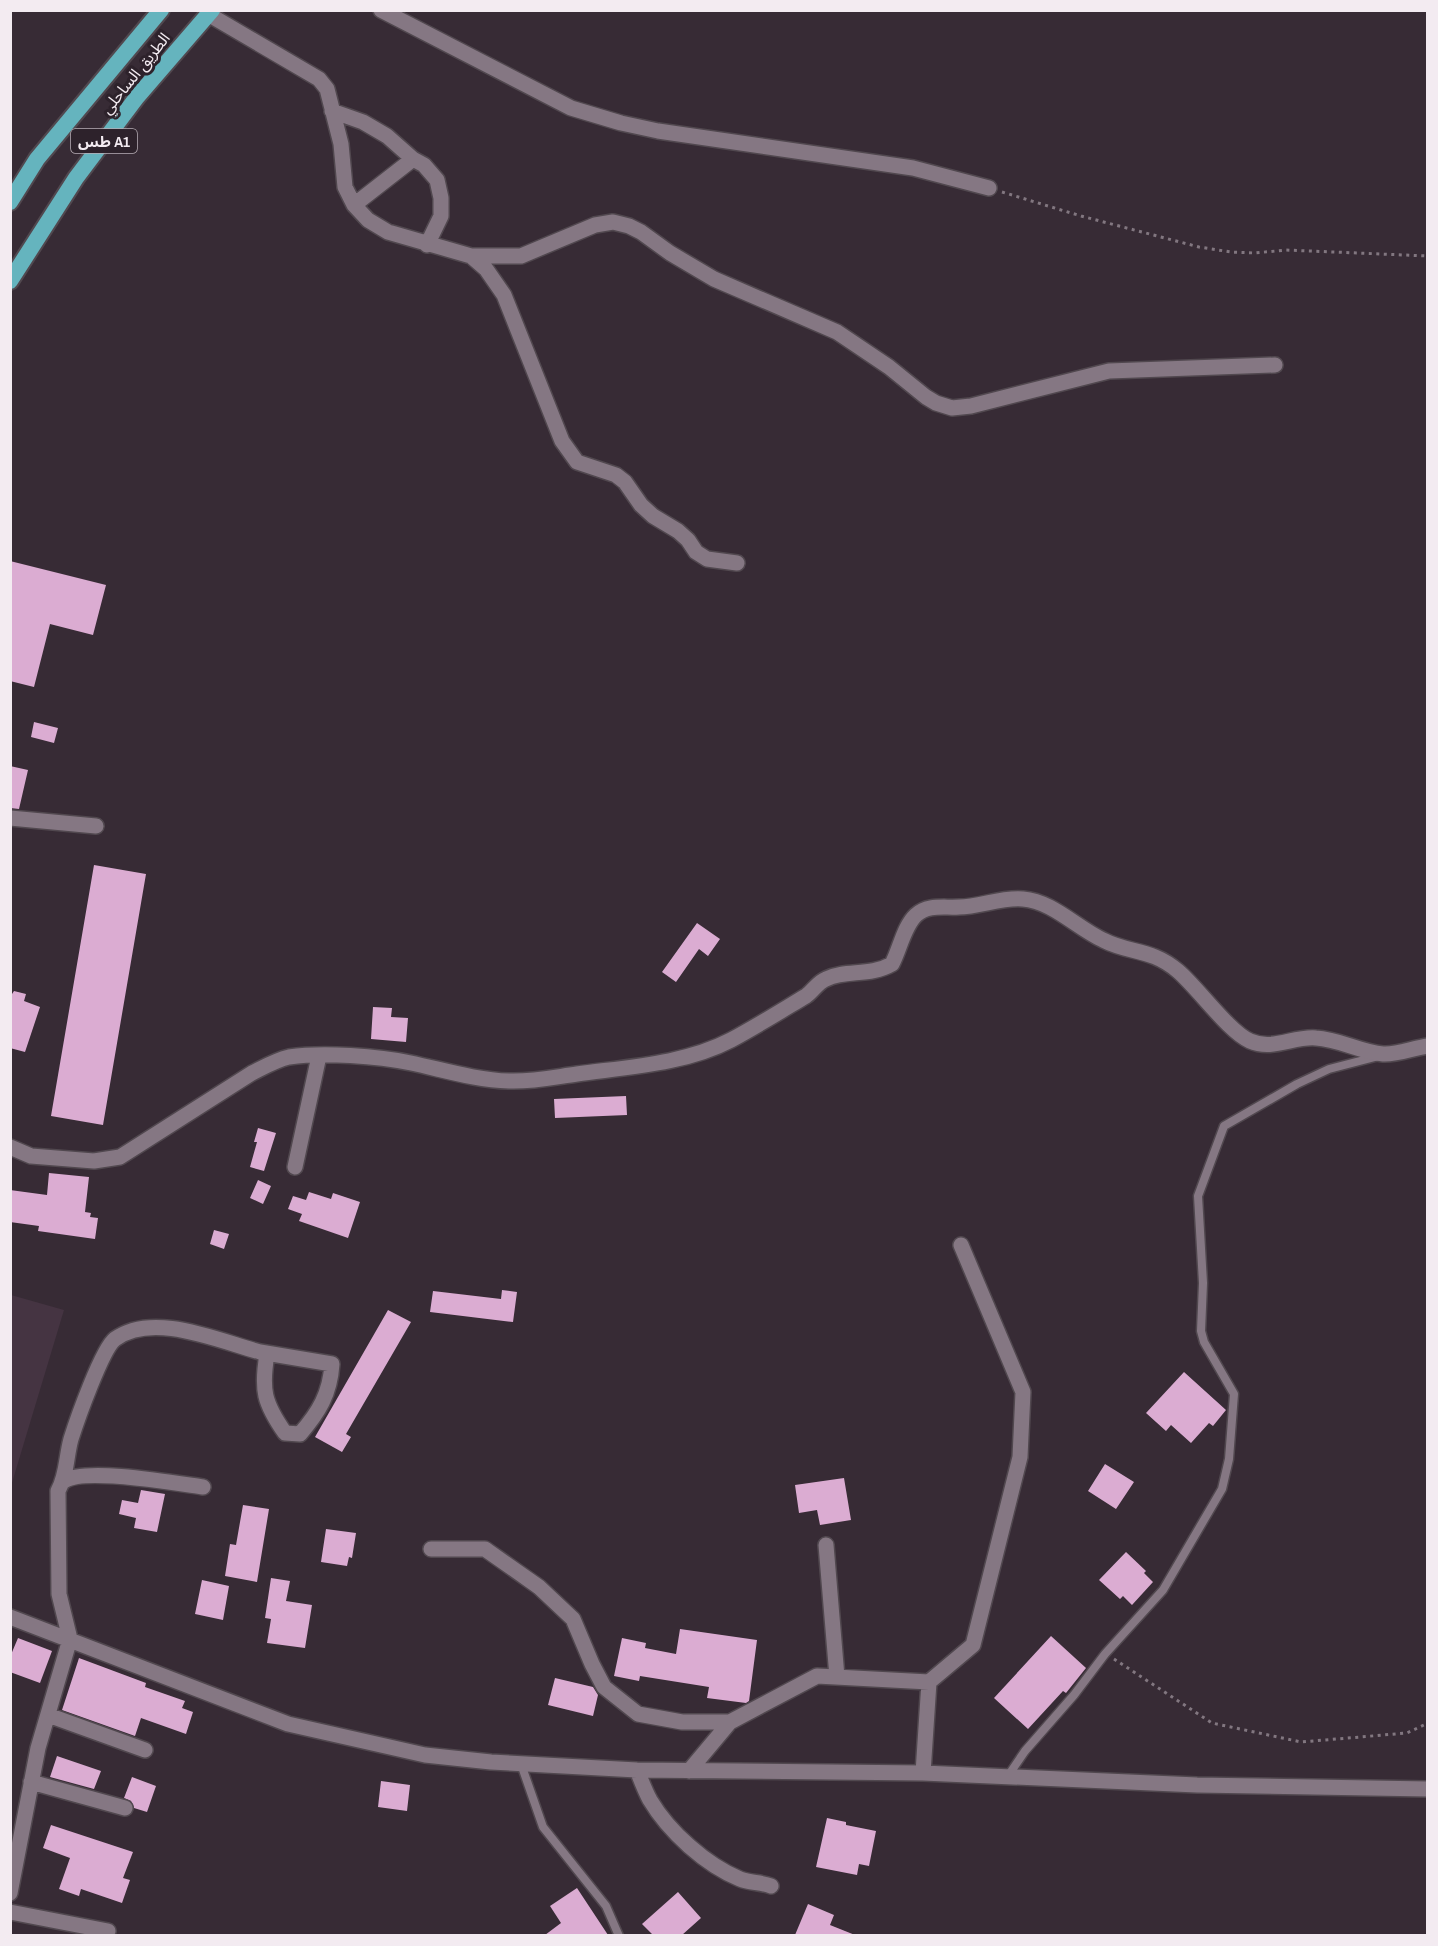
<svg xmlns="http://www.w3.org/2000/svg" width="1438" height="1946" font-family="'Archivo Narrow','Noto Sans Arabic',sans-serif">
  <rect width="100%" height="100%" fill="#372b35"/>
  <path fill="#453442" d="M11 1295 64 1310 11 1486 10 1295Z"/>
  <path fill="#dbacd2" d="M10 561 106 585 93 635 50 624 34 687 10 681Z
    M34 722 58 728 54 743 31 737Z
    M10 766 28 770 19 809 10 808Z
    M94 865 146 874 103 1125 51 1116Z
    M697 923 720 939 708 956 699 949 676 982 662 972Z
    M14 991 26 994 24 1001 40 1007 25 1052 10 1048V997Z
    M373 1007 392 1008 391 1017 408 1018 406 1042 371 1039Z
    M626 1096 627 1115 555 1118 554 1099Z
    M258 1128 276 1133 264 1171 250 1167 257 1142H254Z
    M49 1173 89 1177 85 1212 91 1213 90 1217 98 1218 95 1239 38 1231 39 1226 10 1222V1190L47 1195Z
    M258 1180 271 1186 263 1204 250 1198Z
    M309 1192 331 1199 333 1193 360 1202 348 1238 299 1221 302 1214 288 1209 293 1196 306 1200Z
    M214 1230 229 1234 224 1249 210 1244Z
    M502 1290 517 1292 513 1322 430 1312 433 1291 501 1299Z
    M388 1310 411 1322 346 1434 351 1437 342 1452 315 1437Z
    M1184 1372 1226 1410 1213 1426 1209 1423 1191 1443 1171 1425 1166 1431 1146 1413Z
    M1105 1464 1134 1482 1116 1509 1088 1491Z
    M844 1478 851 1520 820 1525 817 1510 799 1513 795 1485Z
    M141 1490 165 1494 157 1532 134 1528 136 1518 119 1514 122 1500 138 1503Z
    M243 1505 269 1509 257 1582 225 1576 230 1544 236 1545Z
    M326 1529 356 1533 352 1558 349 1557 347 1566 321 1562Z
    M1126 1552 1146 1571 1144 1573 1153 1582 1132 1605 1123 1596 1120 1599 1099 1580Z
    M271 1578 290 1581 286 1601 312 1605 305 1648 267 1643 271 1619 265 1618Z
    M202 1580 229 1586 223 1620 195 1614Z
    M680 1629 757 1640 749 1701 746 1703 707 1698 709 1687 640 1676 639 1681 614 1676 622 1638 646 1643 645 1648 676 1654Z
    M1051 1636 1086 1668 1066 1693 1063 1691 1028 1729 994 1698Z
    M18 1638 52 1651 40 1683 10 1672V1657Z
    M79 1658 146 1683 145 1687 185 1701 182 1708 193 1712 186 1734 141 1718 135 1736 62 1710Z
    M555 1678 593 1687 598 1695 593 1716 548 1705Z
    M57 1756 101 1771 94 1789 50 1777Z
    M132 1777 156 1786 147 1812 134 1808 131 1801 124 1798Z
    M381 1781 410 1785 407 1811 378 1807Z
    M827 1818 846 1822V1825L876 1831 869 1866 859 1864 857 1875 816 1867Z
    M51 1825 133 1852 123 1878 130 1880 122 1903 81 1889 79 1896 59 1889 70 1858 43 1848Z
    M577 1888 608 1935H545L561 1923 550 1906Z
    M678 1892 701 1918 682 1935H653L642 1924Z
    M808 1904 834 1915 830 1925 855 1935H795Z"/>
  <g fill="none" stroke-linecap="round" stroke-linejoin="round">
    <g stroke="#51484f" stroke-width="11">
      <path id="service" d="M521 1764 543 1827 606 1906 619 1936
        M1008 1776 1025 1751 1074 1695 1105 1654 1163 1590 1222 1489 1229 1459 1234 1394 1204 1342 1201 1331 1203 1283 1198 1196 1224 1126 1297 1084 1329 1069 1379 1056"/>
    </g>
    <g stroke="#51484f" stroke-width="18">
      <path id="minor" d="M381 10 571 108 621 123 658 131 913 168 989 188
        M208 14 319 79 327 89 341 144 345 187 354 205 368 220 388 232 471 256H521L595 225 613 222 629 226 641 232 670 253 714 279 837 332 889 367 926 397 936 403 952 408 971 406 1109 371 1275 365
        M332 111 363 122 387 136 413 159 424 165 437 180 441 198V216L427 245
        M354 205 413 159
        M471 256 486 269 504 295 562 441 577 462 616 475 625 482 641 505 653 516 678 531 688 540 696 552 707 559 737 563
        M10 818 96 826
        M10 1147 31 1156 94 1161 120 1157 252 1073C264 1067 276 1060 289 1057 323 1052 378 1056 411 1063 444 1070 476 1080 509 1081 532 1082 555 1077 577 1074 628 1067 685 1064 731 1040 757 1026 781 1011 806 996 813 991 818 982 826 979 847 969 869 977 892 964 900 949 904 926 916 915 928 904 944 908 959 907 980 907 1001 897 1023 899 1052 901 1077 928 1103 940 1130 954 1151 948 1178 971 1198 988 1229 1032 1250 1041 1273 1051 1293 1036 1316 1038 1339 1039 1360 1052 1383 1054 1397 1055 1413 1048 1428 1046
        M295 1167 319 1056
        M64 1481C85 1467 175 1483 203 1487
        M826 1545 837 1677
        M431 1549H485L539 1587 573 1619 592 1664 604 1687 638 1714 682 1722H730
        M10 1617 288 1724 425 1755 491 1762 637 1770 923 1773 1197 1785 1428 1789
        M48 1715 145 1750
        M637 1770C641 1780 645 1791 650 1800 669 1832 706 1865 740 1879 750 1883 761 1882 771 1886
        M689 1771 730 1722 817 1676 929 1682 973 1645 1020 1457 1023 1392 961 1245
        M923 1773 929 1682
        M31 1782 125 1808
        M10 1893 38 1748 70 1639 59 1594 58 1491C67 1475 66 1457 71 1439 77 1420 102 1349 115 1339 153 1311 219 1341 260 1352L267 1354C261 1390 264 1403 285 1433L300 1434C319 1412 330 1394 332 1364L260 1352
        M10 1912 108 1931"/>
    </g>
    <g stroke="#51484f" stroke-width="20">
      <path id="trunk" d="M10 202 37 159 161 10
        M10 281 76 178 137 97 212 10"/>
    </g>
    <path stroke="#827780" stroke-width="3" stroke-dasharray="3 4.5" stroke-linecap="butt" d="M1002 192 1081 216 1199 247 1231 252 1255 253 1286 250 1428 256
      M1114 1659 1212 1723 1301 1742 1407 1733 1428 1723"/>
    <use href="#service" stroke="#857783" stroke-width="8"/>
    <use href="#minor" stroke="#857783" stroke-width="15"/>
    <use href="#trunk" stroke="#65b4be" stroke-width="16"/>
  </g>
  <g text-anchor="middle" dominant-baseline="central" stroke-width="6" stroke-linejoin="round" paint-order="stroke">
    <rect fill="#2d222b" stroke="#b8afb6" stroke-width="1.5" x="71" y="129" width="66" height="24" rx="4.5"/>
    <g font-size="15" font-weight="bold" fill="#f3ebf1">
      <text x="104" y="141">طس A1</text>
    </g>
    <g font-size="16" fill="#f3ebf1" stroke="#2d222b">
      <text transform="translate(135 73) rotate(-51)">الطريق الساحلي</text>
    </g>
  </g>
  <rect width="1438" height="1946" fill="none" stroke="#f3ebf1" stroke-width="24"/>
</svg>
